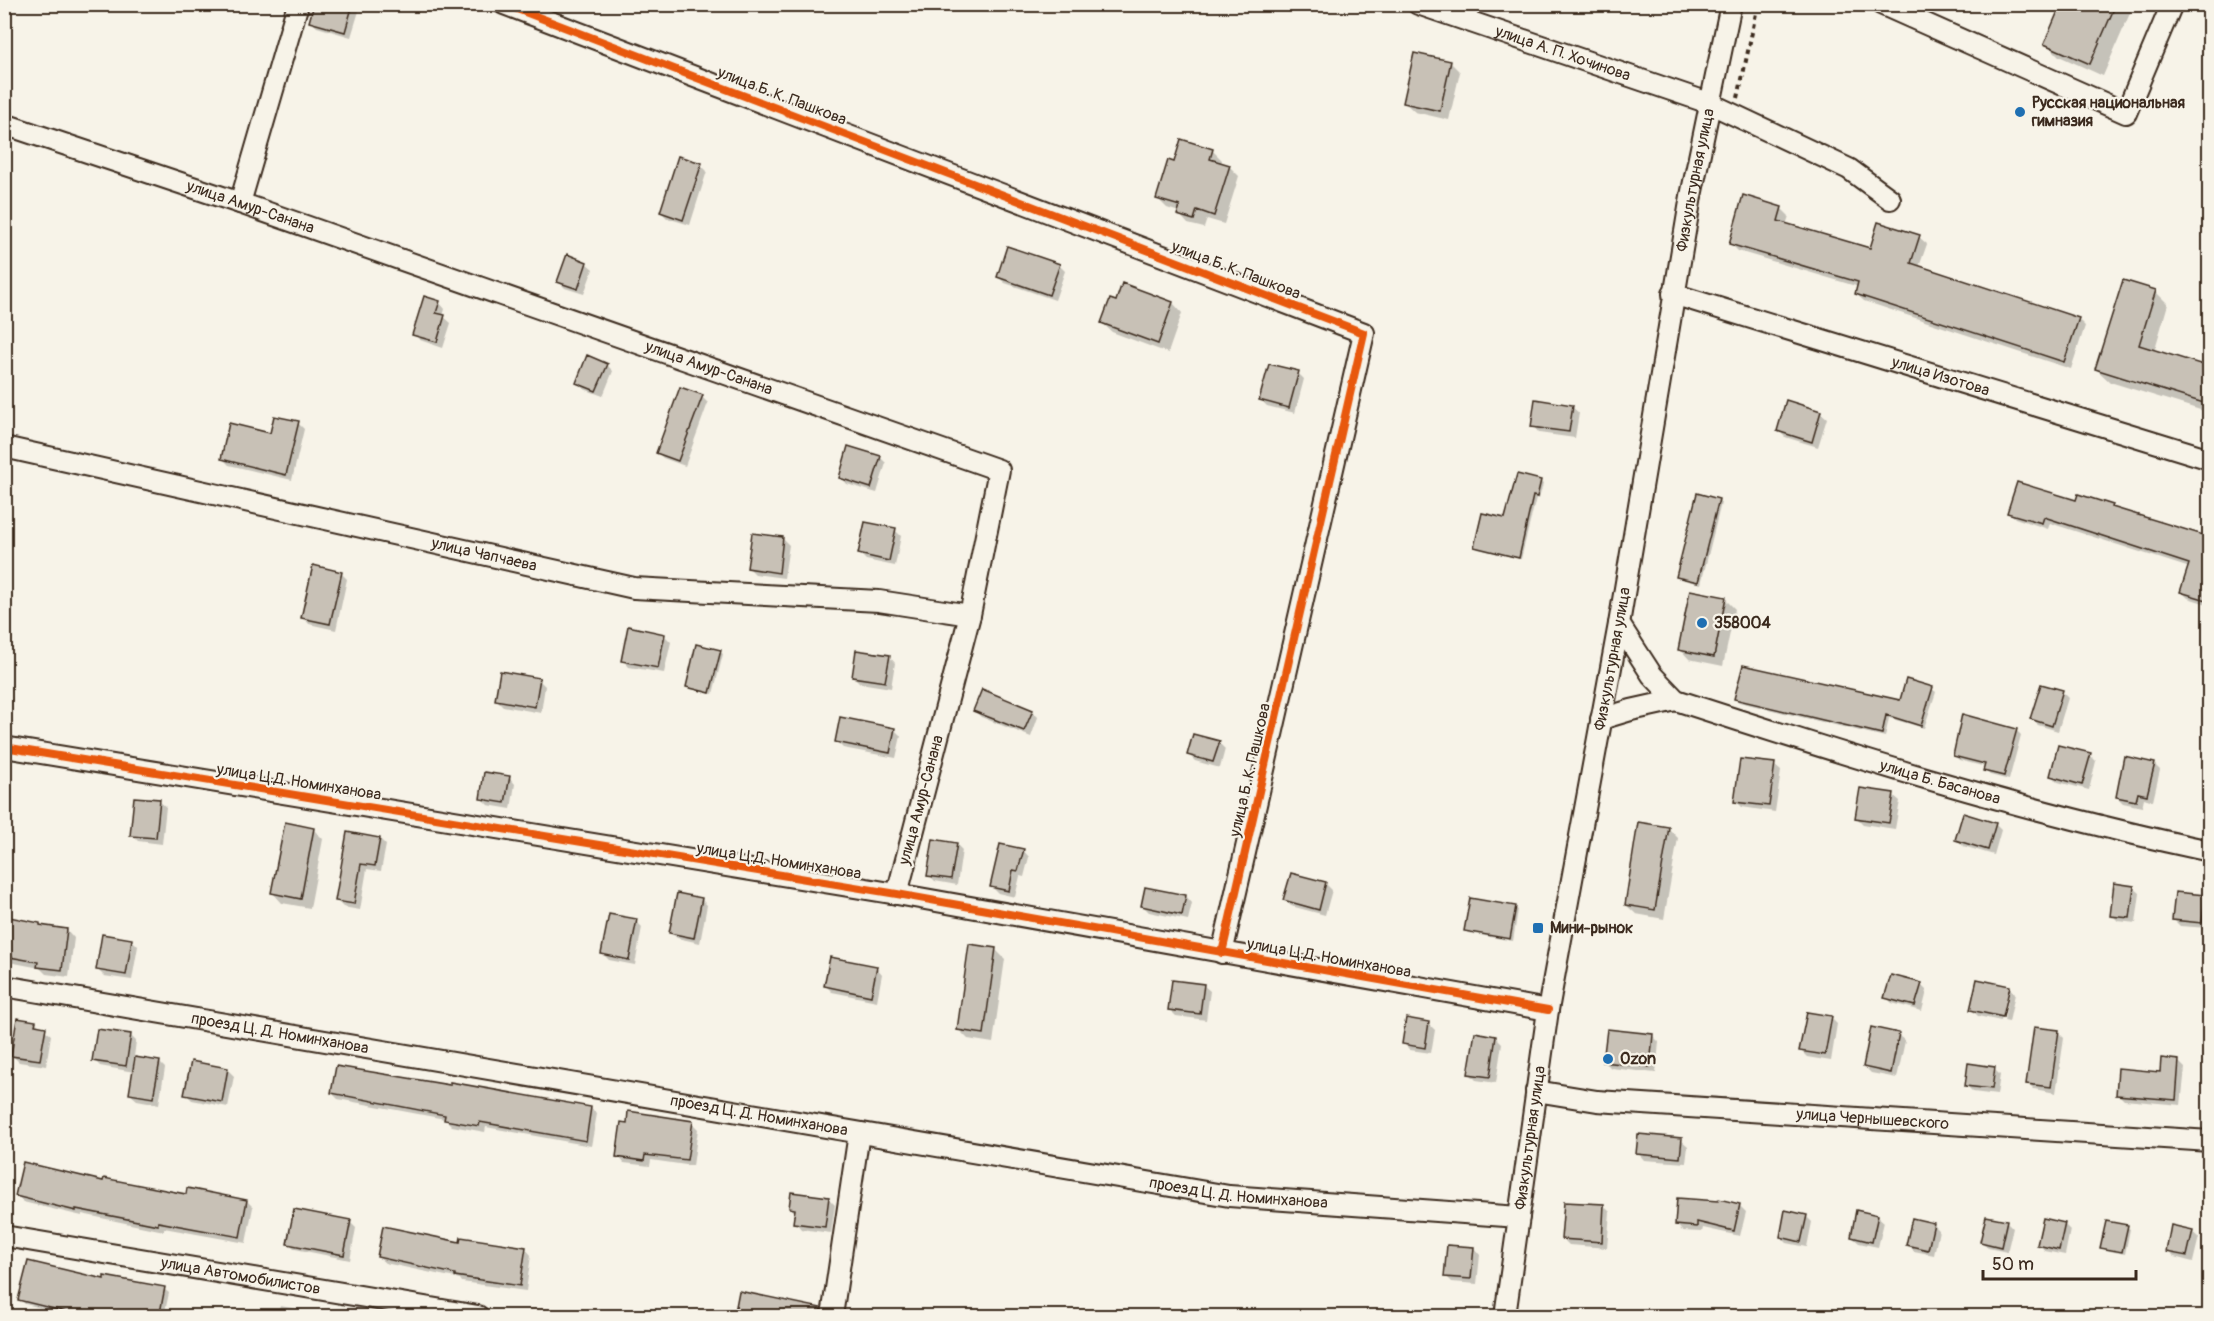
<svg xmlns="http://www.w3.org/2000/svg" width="2214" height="1321" font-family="Pangolin,sans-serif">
  <rect width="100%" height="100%" fill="#f7f3e8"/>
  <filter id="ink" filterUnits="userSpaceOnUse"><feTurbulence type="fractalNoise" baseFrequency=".0167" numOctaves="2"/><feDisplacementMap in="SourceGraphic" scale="12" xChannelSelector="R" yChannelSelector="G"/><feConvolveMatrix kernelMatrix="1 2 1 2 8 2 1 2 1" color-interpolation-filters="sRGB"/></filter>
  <g filter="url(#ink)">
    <path fill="#0003" d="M353 4 359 11 351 37 317 27 311 21Z
      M1920 4H1943L1939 13Z
      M2045 4H2134L2103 76 2059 56 2046 43 2060 11Z
      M1450 62 1460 72 1449 120 1415 112 1405 103Z
      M1212 150 1222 160 1221 164 1229 166 1239 176 1224 224 1207 219 1204 228 1188 224 1179 214V212L1167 208 1157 198 1175 164Z
      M701 165 707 171 690 225 667 218 661 212Z
      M1781 208 1789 216 1786 225 1871 250 1919 237 1927 244 1919 267 2078 319 2085 326 2071 369 1864 301 1856 294 1859 287 1738 251 1730 243Z
      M586 263 593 269 584 294 565 288 559 282Z
      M1059 265 1065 271 1055 300 1005 283 998 277Z
      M1123 285 1173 303 1182 313 1168 353 1112 332 1102 323 1117 303Z
      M2155 291 2168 304 2154 352 2210 369V413L2110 382 2096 369Z
      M439 302 445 309 443 316 451 323 443 348 420 340 413 334Z
      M607 365 613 371 603 396 584 389 578 383Z
      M1298 373 1304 379 1295 413 1267 406 1261 400Z
      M702 397 708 403 685 466 663 458 657 452Z
      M1572 407 1579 413 1575 438 1539 433 1533 426Z
      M1820 412 1827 418 1818 447 1785 437 1778 430Z
      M298 423 304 429 292 480 229 465 223 459Z
      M880 457 886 463 877 493 847 484 841 477Z
      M1540 481 1543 484 1539 499 1536 498 1521 559 1478 549 1475 546 1506 520Z
      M1719 500 1721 503 1701 584 1680 579 1677 576Z
      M2077 502 2112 506 2115 510 2200 536 2201 534 2210 536V605L2188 598 2182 592 2190 568 2050 523 2048 529 2015 518 2009 512Z
      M895 530 901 536 895 566 866 560 860 554Z
      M783 539 789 545 784 578 755 574 749 568Z
      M341 573 347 579 336 630 309 624 303 617Z
      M1725 599 1735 609 1723 666 1689 659 1680 649Z
      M664 635 671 642 664 673 629 667 623 660Z
      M720 651 723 654 713 694 690 689 687 686Z
      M889 656 895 663 891 688 860 683 853 676Z
      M539 680 545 686 541 713 503 706 497 700Z
      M1932 689 1936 692 1924 728 1889 718 1885 737 1739 702 1736 699 1901 702Z
      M2062 692 2068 698 2058 731 2038 725 2032 719Z
      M975 711H1032L1038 717 1031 737 981 717Z
      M894 729 901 736 896 758 843 748 837 742Z
      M2016 730 2021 735 2009 780 1990 775 1985 771 1986 767 1959 760 1954 755Z
      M1219 743 1225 749 1220 768 1195 761 1189 755Z
      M2090 755 2096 761 2089 790 2058 782 2052 776Z
      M2154 764 2160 770 2153 801 2144 798 2142 807 2123 803 2117 797Z
      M1774 765 1781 771 1775 812 1742 807 1736 801Z
      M509 777 515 784 511 809 488 805 481 798Z
      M1893 795 1900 801 1895 829 1863 824 1857 818Z
      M159 801 166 807 162 844 138 841 132 835Z
      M1995 824 2001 830 1994 855 1963 846 1957 839Z
      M1668 828 1678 838 1664 919 1636 914 1626 905Z
      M313 829 323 839 310 908 282 903 273 893Z
      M349 833 380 839 386 845 381 871 367 869 360 910 343 907 337 901Z
      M956 844 962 850 957 885 935 881 929 875Z
      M1023 850 1029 857 1024 877 1020 876 1015 897 998 893 991 886Z
      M1292 874 1326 884 1332 890 1325 915 1291 906 1285 900Z
      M2133 887 2140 893 2136 923 2118 921 2112 915Z
      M1186 896 1192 903 1188 920 1149 912 1142 905Z
      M2204 896 2210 902 2208 928 2180 926 2173 919Z
      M701 899 707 905 700 943 677 938 670 932Z
      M1515 908 1518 910 1513 941 1468 933 1465 931Z
      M4 918 42 927 67 930 74 938 69 977 46 974 40 968 4 961Z
      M636 921 642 927 635 965 609 960 603 954Z
      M132 940 138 946 132 980 104 976 98 970Z
      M995 949 1005 959 993 1043 968 1039 959 1030Z
      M876 967 882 974 877 1001 832 992 826 986Z
      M1203 985 1210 991 1206 1020 1176 1016 1170 1010Z
      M1921 985 1927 991 1922 1011 1892 1003 1886 997Z
      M2009 987 2015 994 2009 1022 2004 1021 2010 990H2007L2001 1021 1978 1016 1972 1010Z
      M1831 1018 1837 1024 1831 1061 1807 1057 1801 1051Z
      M35 1022 51 1035 46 1066 19 1062 12 1055Z
      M1428 1023 1435 1030 1431 1053 1410 1050 1404 1044Z
      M2058 1032 2064 1038 2056 1093 2034 1089 2028 1083Z
      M130 1035 136 1041 133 1065 159 1062 165 1068 159 1104 137 1100 130 1094 134 1072 100 1066 94 1060Z
      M1898 1035 1905 1041 1897 1078 1871 1073 1864 1066Z
      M1653 1036 1659 1042 1656 1073 1611 1068 1605 1062Z
      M1496 1037 1502 1043 1496 1083 1476 1080 1470 1074Z
      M2179 1062 2185 1068 2181 1105 2124 1100 2118 1094 2161 1073Z
      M1994 1069 2000 1075 1997 1095 1973 1092 1966 1085Z
      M228 1070 234 1076 228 1107 192 1100 186 1094Z
      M332 1093 591 1108 597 1114 591 1146 486 1127 485 1132 452 1126 445 1119 338 1099Z
      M692 1123 698 1129 693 1166 651 1160 650 1166 624 1163 618 1156Z
      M1681 1140 1688 1146 1686 1163 1644 1160 1638 1153Z
      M104 1183 188 1196 247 1201 253 1207 246 1243 164 1228V1231L82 1214V1216L23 1202 16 1196Z
      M829 1199 835 1205 831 1233 801 1229 795 1222 796 1214 790 1208Z
      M1739 1205 1746 1212 1740 1236 1703 1228 1702 1232 1682 1231 1676 1224Z
      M1604 1206 1610 1212 1607 1248 1569 1245 1563 1239Z
      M1806 1216 1812 1222 1807 1247 1787 1243 1781 1237Z
      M1877 1216 1884 1222 1878 1247 1859 1243 1852 1237Z
      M350 1222 356 1228 350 1260 295 1249 289 1243Z
      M2007 1222 2013 1228 2007 1252 1988 1248 1982 1242Z
      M1933 1224 1939 1230 1934 1255 1914 1251 1908 1244Z
      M2064 1224 2070 1230 2065 1255 2045 1251 2039 1244Z
      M2127 1227 2130 1229 2125 1254 2105 1250 2102 1247Z
      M2192 1231 2199 1237 2193 1262 2174 1257 2167 1251Z
      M461 1244 525 1248 531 1255 526 1291 462 1282 460 1279 385 1263 378 1257Z
      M1474 1248 1480 1255 1477 1284 1452 1282 1446 1276Z
      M105 1281 164 1289 169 1293 164 1316 151 1314 150 1316H77L25 1304 20 1299Z
      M280 1306 315 1312 320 1316H278Z
      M1541 1310 1595 1315 1597 1316H1541Z"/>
    <path fill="#c8c1b6" stroke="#3b2a1e" stroke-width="1.5" d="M314 4H353L345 32 309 22Z
      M2061 4H2116L2090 64 2044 44Z
      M1414 53 1451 61 1440 111 1403 103Z
      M1181 139 1213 149 1210 159 1230 165 1214 216 1197 210 1194 220 1177 215 1180 206 1156 199 1168 160 1174 162Z
      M678 156 702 163 683 220 660 212Z
      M1743 195 1782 207 1778 221 1870 248 1878 222 1920 235 1911 263 2079 318 2064 362 1855 294 1858 282 1729 244Z
      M1007 246 1060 264 1049 295 997 277Z
      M567 254 587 262 578 289 557 282Z
      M2123 280 2156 290 2139 345 2210 367V405L2095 369Z
      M1122 283 1173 302 1158 344 1101 323 1110 299 1116 301Z
      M424 296 440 301 436 313 445 315 437 342 412 335Z
      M587 355 608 364 596 391 576 383Z
      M1269 364 1299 371 1289 408 1259 400Z
      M680 387 703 395 678 461 656 453Z
      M1535 399 1573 405 1569 432 1531 427Z
      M1786 400 1821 411 1812 442 1777 431Z
      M274 416 299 421 286 475 221 459 229 423 270 433Z
      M848 446 881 456 871 488 839 478Z
      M1517 474 1541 480 1537 497 1533 496 1519 558 1474 547 1482 513 1505 518Z
      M2017 482 2076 500 2078 494 2113 505 2112 507 2210 537V601L2180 592 2189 564 2044 517 2042 523 2007 513Z
      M1697 493 1719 499 1698 582 1676 577Z
      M865 522 896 528 889 561 858 554Z
      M752 533 783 537 779 573 747 568Z
      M313 565 342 572 330 624 301 618Z
      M1690 590 1726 597 1714 657 1678 650Z
      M628 626 665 634 658 668 621 661Z
      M696 644 721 650 710 693 686 687Z
      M856 650 890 655 885 682 852 677Z
      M1743 665 1900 700 1906 679 1933 687 1921 726 1886 715 1882 734 1734 699Z
      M500 671 540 678 535 707 495 700Z
      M2041 684 2063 690 2052 726 2030 719Z
      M982 689 1033 710 1024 731 973 711Z
      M1962 714 2017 729 2004 776 1983 771 1985 764 1953 756Z
      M840 717 895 728 890 753 835 742Z
      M1193 734 1220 741 1213 762 1187 755Z
      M2058 745 2091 753 2082 785 2050 776Z
      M2124 756 2155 763 2147 795 2138 793 2136 801 2116 797Z
      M1740 759 1775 763 1769 806 1734 802Z
      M484 772 510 776 505 803 480 799Z
      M1860 788 1894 793 1889 823 1855 818Z
      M134 797 160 799 156 838 130 836Z
      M1963 813 1996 823 1988 850 1955 840Z
      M285 822 314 828 301 899 271 893Z
      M1638 822 1669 827 1655 910 1625 905Z
      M347 832 380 838 375 866 361 864 354 904 335 901Z
      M933 839 957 843 951 879 927 876Z
      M1000 844 1024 849 1018 871 1013 870 1009 891 990 887Z
      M1291 873 1326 882 1319 910 1283 900Z
      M2114 883 2134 886 2130 918 2110 916Z
      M1145 887 1186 895 1182 915 1141 906Z
      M2175 892 2205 895 2202 923 2172 920Z
      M677 893 702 898 694 938 669 933Z
      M1470 898 1516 906 1510 939 1464 931Z
      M609 914 637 919 629 960 601 954Z
      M4 916 40 923V925L67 929 62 970 37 967 38 962 4 956Z
      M102 934 132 939 126 975 96 970Z
      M969 944 996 948 984 1034 957 1030Z
      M830 957 877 966 871 996 824 986Z
      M1891 975 1922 983 1915 1006 1884 998Z
      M1977 979 2010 986 2003 1017 1970 1010Z
      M1172 980 1204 984 1200 1014 1168 1010Z
      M1807 1012 1832 1016 1825 1055 1799 1051Z
      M17 1018 36 1021 35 1025 46 1027 40 1060 11 1056Z
      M1406 1018 1429 1022 1425 1048 1402 1044Z
      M1871 1027 1899 1033 1891 1073 1863 1067Z
      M2034 1027 2059 1030 2051 1087 2026 1084Z
      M97 1029 131 1034 126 1066 92 1061Z
      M1607 1029 1653 1034 1650 1067 1603 1062Z
      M1475 1032 1496 1036 1490 1077 1468 1074Z
      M135 1057 160 1061 153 1098 129 1094Z
      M2161 1058 2179 1060 2176 1100 2116 1095 2118 1068 2160 1072Z
      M191 1061 228 1068 222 1102 184 1095Z
      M1968 1063 1995 1067 1992 1089 1965 1086Z
      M336 1066 450 1085V1082L591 1107 586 1141 480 1122 479 1126 444 1120 445 1115 331 1093Z
      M628 1111 693 1121 687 1160 645 1155 644 1161 616 1157 621 1122 627 1123Z
      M1638 1134 1682 1138 1680 1158 1636 1154Z
      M23 1162 103 1181 104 1178 186 1194 187 1188 247 1200 240 1237 158 1222V1225L76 1209V1211L15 1196Z
      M791 1192 829 1197 825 1227 793 1223 795 1209 789 1208Z
      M1677 1198 1718 1201 1719 1199 1740 1204 1734 1231 1697 1222V1227L1675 1225Z
      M1564 1202 1604 1204 1602 1242 1561 1239Z
      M294 1209 351 1220 344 1255 287 1244Z
      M1785 1210 1807 1215 1801 1242 1780 1237Z
      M1856 1210 1878 1215 1872 1242 1851 1237Z
      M1986 1216 2007 1220 2001 1247 1980 1242Z
      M1912 1218 1934 1223 1928 1250 1906 1245Z
      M2043 1218 2065 1223 2059 1250 2037 1245Z
      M2106 1221 2128 1225 2122 1252 2100 1248Z
      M2171 1225 2193 1230 2187 1256 2166 1252Z
      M383 1226 460 1242 461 1237 526 1247 520 1286 455 1276V1274L377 1257Z
      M1447 1245 1474 1247 1471 1279 1444 1277Z
      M28 1261 104 1279V1276L165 1287 160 1313 147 1311 146 1317H87L18 1300Z
      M739 1291 821 1308 820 1317H734Z"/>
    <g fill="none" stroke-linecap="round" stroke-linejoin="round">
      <g stroke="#3b2a1e" stroke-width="24">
        <g id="minor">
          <path d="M504 4 1364 333 1222 953"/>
          <path id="s1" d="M1418 4 1709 103 1849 169 1890 199"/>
          <path d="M1881 4 2126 113 2172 4"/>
          <path id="s2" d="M4 124 240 203 999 470 970 615 897 894"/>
          <path d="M240 203 298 4"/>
          <path id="s3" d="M1673 294 2210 459"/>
          <path id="s4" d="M4 447 634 588 879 601 970 615"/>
          <path id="s5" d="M1619 624 1652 675 1676 700C1851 757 2029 813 2210 851"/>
          <path d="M1601 719 1631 710 1676 700"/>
          <path d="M4 747 897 894 1548 1010"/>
          <path id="s6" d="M4 986 1229 1196 1519 1217"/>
          <path id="s7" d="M1536 1091 1597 1101 2210 1141"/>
          <path id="s8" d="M4 1236 478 1316"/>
          <path d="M832 1316 859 1133"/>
          <path id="s9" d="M1505 1316 1548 1010 1619 624 1691 196 1731 4"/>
        </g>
      </g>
      <path stroke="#3b2a1e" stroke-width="4" stroke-dasharray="4.5 4.5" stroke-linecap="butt" d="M1738 98 1758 4"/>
      <use href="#minor" stroke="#f7f3e8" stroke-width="20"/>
      <g stroke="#f7f3e8" stroke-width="11">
        <path id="cycleway" d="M504 4 1364 333 1222 953
          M4 747 897 894 1548 1010"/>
      </g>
      <use href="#cycleway" stroke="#e8590c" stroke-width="8"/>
    </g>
  </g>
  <g fill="#1f6fb2" stroke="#f7f3e8" stroke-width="2">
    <circle cx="2020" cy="112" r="6"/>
    <circle cx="1702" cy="623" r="6"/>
    <rect x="1532" y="922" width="12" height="12" rx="3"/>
    <circle cx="1608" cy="1059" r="6"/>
  </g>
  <g text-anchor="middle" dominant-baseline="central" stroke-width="4.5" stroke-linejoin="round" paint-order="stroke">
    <g font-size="16" fill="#3b2a1e" stroke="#f7f3e8">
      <text stroke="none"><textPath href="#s1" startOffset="153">улица А. П. Хочинова</textPath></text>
      <text transform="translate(782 96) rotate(21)">улица Б. К. Пашкова</text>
      <text stroke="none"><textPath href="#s9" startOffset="1152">Физкультурная улица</textPath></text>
      <text stroke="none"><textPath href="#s2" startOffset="260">улица Амур-Санана</textPath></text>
      <text transform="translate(1236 270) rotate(21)">улица Б. К. Пашкова</text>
      <text stroke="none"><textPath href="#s2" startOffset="746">улица Амур-Санана</textPath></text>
      <text stroke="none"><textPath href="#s3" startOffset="280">улица Изотова</textPath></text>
      <text stroke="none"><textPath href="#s4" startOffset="492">улица Чапчаева</textPath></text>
      <text stroke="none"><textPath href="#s9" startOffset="666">Физкультурная улица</textPath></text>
      <text transform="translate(1250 770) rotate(-77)">улица Б. К. Пашкова</text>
      <text stroke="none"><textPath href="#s5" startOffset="372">улица Б. Басанова</textPath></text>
      <text transform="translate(299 782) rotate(9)">улица Ц.Д. Номинханова</text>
      <text transform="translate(921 800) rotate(-75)">улица Амур-Санана</text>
      <text transform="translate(779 861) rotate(9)">улица Ц.Д. Номинханова</text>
      <text transform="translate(1329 958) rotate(10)">улица Ц.Д. Номинханова</text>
      <text stroke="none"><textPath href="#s6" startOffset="280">проезд Ц. Д. Номинханова</textPath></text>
      <text stroke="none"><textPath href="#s6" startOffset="766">проезд Ц. Д. Номинханова</textPath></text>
      <text stroke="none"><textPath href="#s7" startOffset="338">улица Чернышевского</textPath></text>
      <text stroke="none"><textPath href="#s9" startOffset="180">Физкультурная улица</textPath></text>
      <text stroke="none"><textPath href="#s6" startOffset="1252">проезд Ц. Д. Номинханова</textPath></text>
      <text stroke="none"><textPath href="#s8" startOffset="240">улица Автомобилистов</textPath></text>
    </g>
    <g font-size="16" font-weight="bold" fill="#3b2a1e" stroke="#f7f3e8" text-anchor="start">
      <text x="2032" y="103">Русская национальная<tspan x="2032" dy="18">гимназия</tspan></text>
      <text x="1714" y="623">358004</text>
      <text x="1550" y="928">Мини-рынок</text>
      <text x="1620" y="1059">Ozon</text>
    </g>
  </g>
  <rect width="2214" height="1321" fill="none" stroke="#f7f3e8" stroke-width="24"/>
  <rect x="12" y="12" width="2190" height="1297" fill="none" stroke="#3b2a1e" stroke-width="2" filter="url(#ink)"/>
  <path d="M1983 1270v9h153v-9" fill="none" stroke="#3b2a1e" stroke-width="3"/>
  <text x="1992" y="1270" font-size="18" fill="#3b2a1e" stroke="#f7f3e8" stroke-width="4.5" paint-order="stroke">50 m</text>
</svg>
